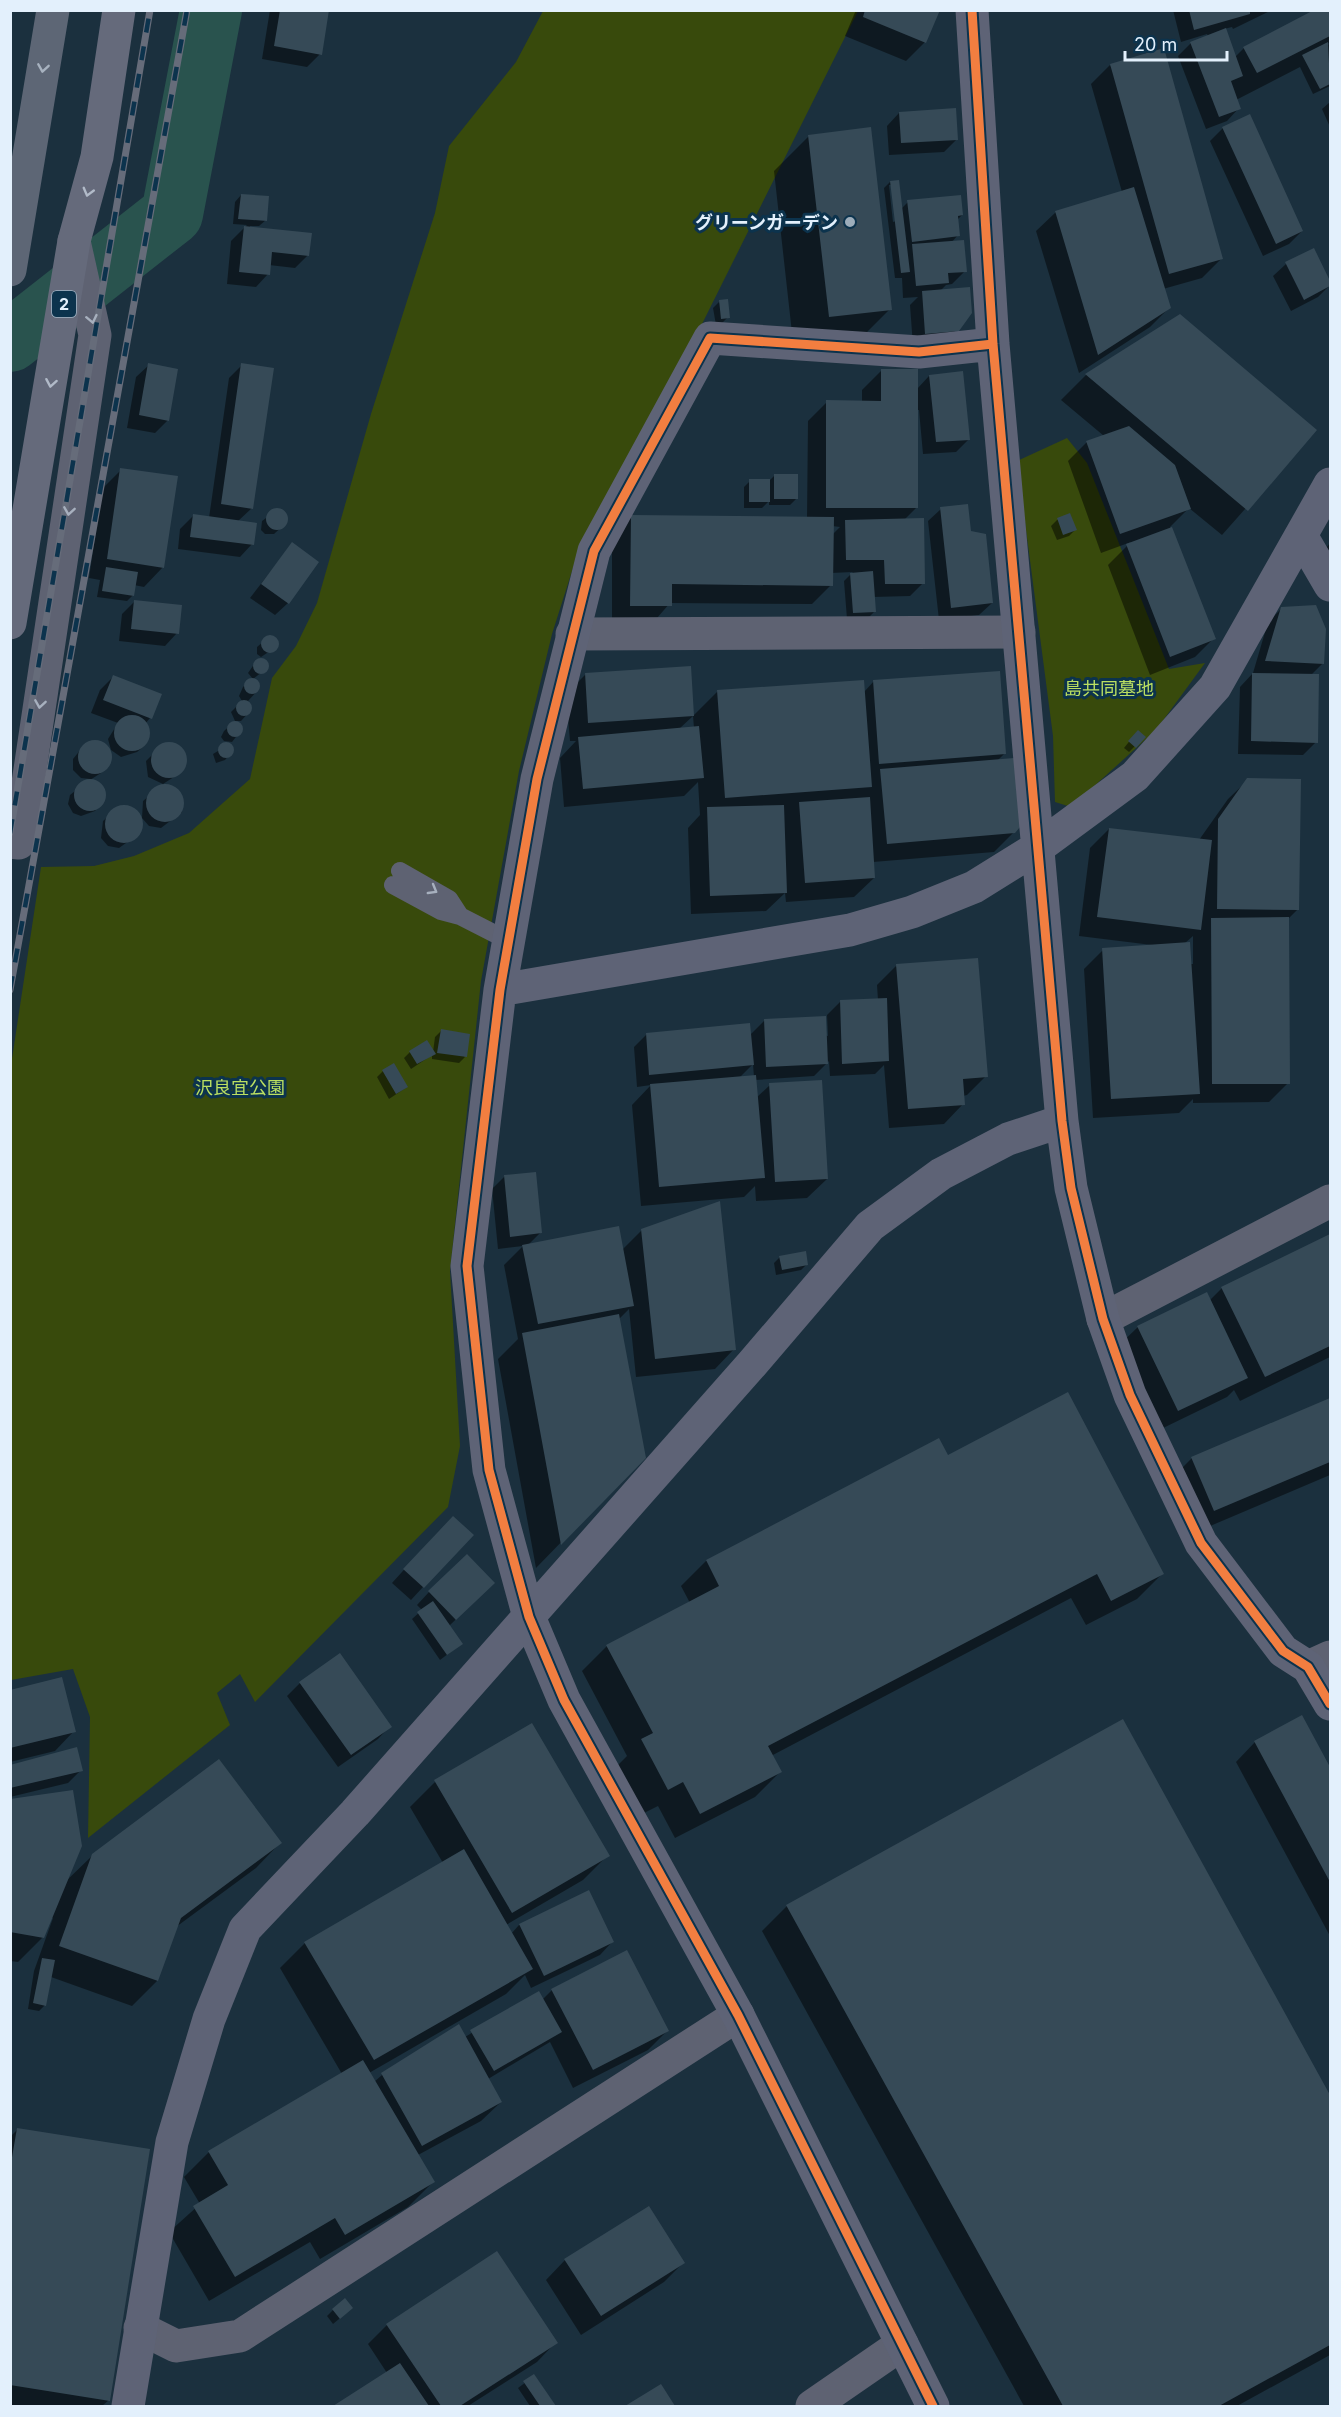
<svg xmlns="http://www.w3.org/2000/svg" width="1341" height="2417" font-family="Inter,'Noto Sans JP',sans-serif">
  <rect width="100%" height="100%" fill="#1b303e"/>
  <path fill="#384a0c" d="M543 11H858L702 324 579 549 552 634 519 771 481 981 450 1271 460 1446 448 1507 255 1702 240 1674 217 1693 230 1725 88 1838 90 1717 73 1669 11 1680 10 1072 41 867 94 866 134 856 189 833 250 779 272 678 296 646 317 603 371 414 435 213 449 146 516 62Z
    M1067 438 1087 463 1169 669 1205 663 1156 730 1071 807 1055 802 1053 736 1017 461Z"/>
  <path fill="#0007" fill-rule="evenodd" d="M270 10H328L320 54 307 67 262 59Z
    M856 10H938L925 42 906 61 845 36Z
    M1173 10H1272L1233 29 1232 27 1224 29 1235 57 1244 48 1318 10H1330V41L1328 44 1330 46V86L1313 94 1300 67 1236 100 1239 108 1227 121 1206 129 1178 56 1191 43 1208 36 1207 34 1181 42Z
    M1110 65 1221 259 1202 278 1163 289 1169 308 1150 327 1079 373 1036 231 1056 212 1122 192 1091 84Z
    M1330 102V127L1322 109Z
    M899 113 957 139 944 152 889 155 887 126Z
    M1223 128 1302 231 1289 244 1263 256 1210 141Z
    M809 136 890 309 855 344 794 351 774 171Z
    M898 181 901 209 908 202 959 196 962 215 957 220 958 235 951 243 962 242 965 271 952 284 946 285 940 291 969 289 970 313 945 343 913 346 910 305 918 297 903 298 902 278H895L884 188 890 182ZM889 185H892L896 221 893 222Z
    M241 195 266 220 259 226H250V228L308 255 295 268 269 265 268 274 256 287 227 284 231 241 247 225 233 224 235 202Z
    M1313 250 1330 285 1318 297 1291 311 1273 276 1286 264Z
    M719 302 728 317 722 323 716 325 713 308Z
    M1180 316 1315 430 1222 535 1189 508 1170 527 1214 638 1195 657 1150 675 1108 565 1131 542 1101 553 1068 461 1087 442 1104 436 1061 400 1086 375Z
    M149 365 168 420 155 433 127 428 136 377Z
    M242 365 252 508 237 522 252 544 240 557 178 549 180 529 193 516 209 518 229 378Z
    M882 370 917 389 929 376 969 439 956 452 923 454 919 410H917L916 508 904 520 923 583 910 596 873 597 874 612 868 618 847 619 844 581 853 572 831 573V585L812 604 670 603 651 625H612V536L632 517 807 518 808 421 827 402H862V390ZM832 526 840 527 832 535Z
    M121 470 163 567 144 587 134 585 133 595 127 601 97 597 100 580 89 578 102 489Z
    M775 475 796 499 790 505H769V501L762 508H744V487L750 481 770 480Z
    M941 509 969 533 992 603 979 615 939 620 928 521Z
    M277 510 286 517V523L274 534H265L261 530 262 521Z
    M1069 515 1075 530 1069 536 1057 540 1051 526 1057 520Z
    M1330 543V555L1326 548Z
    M292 544 288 603 275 615 250 598Z
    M135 601 177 633 165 646 119 641 122 614Z
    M1281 609 1323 663 1311 675 1316 742 1303 755 1238 754 1240 687 1253 673 1268 622Z
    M274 638 276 647 261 657 257 654V647L264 641Z
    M257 660H263L267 668 253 679 248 673Z
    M586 674 693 716 679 729 694 728 693 716 718 691 864 692 874 681 1004 754 997 761 1014 832 994 852 873 862 874 878 854 897 786 902 785 893 766 911 691 914 688 828 700 815 698 782 684 796 564 807 560 758 576 741H570L566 694Z
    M113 677 150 718 145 724 149 735 144 746 137 752 121 757 111 750 108 739 118 723 91 713 100 690Z
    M256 680 258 690 248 701 251 710 241 721H235L231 712 242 701 239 696 243 687 249 681Z
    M234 722 242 729 232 742 224 741 221 737 224 731Z
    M1144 737 1129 752 1124 748 1132 738Z
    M100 742 107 747 110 762 101 773 90 780 102 786 105 796 95 811 81 816 73 813 68 804 70 795 90 779 81 778 73 770V759L86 743Z
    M177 745 184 753 185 764 180 773 163 784 148 777 146 761 161 746Z
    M228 745 231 753 225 760 216 763 213 754Z
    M1248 780 1298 909 1287 920 1288 1083 1269 1102 1193 1103V1099L1179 1113 1093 1118 1084 969 1103 950 1152 945 1079 936 1090 848 1109 829 1199 840 1228 799ZM1193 936V964H1190L1184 944Z
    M172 786 181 794 182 812 161 828 149 826 142 818 143 801 160 787Z
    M119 807 131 808 141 822 140 833 119 848 108 846 101 838 103 821Z
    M896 966 986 1076 967 1095 963 1096V1104L944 1124 889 1128 884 1065 875 1074 830 1076 829 1061 814 1076 755 1080 756 1098 770 1085 827 1179 807 1198 756 1201 755 1186 744 1197 641 1206 632 1105 651 1085 637 1087 634 1047 647 1034 750 1035 764 1021 828 1036 827 1015 840 1002 878 1000 877 985ZM753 1064 754 1077 739 1078Z
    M441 1031 465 1057 459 1063 432 1059V1055L411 1069 404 1058 410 1052H433L435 1037Z
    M383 1071 407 1087 389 1099 377 1077Z
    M505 1176 540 1233 528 1245 622 1250 642 1230 734 1349 715 1369 636 1377 629 1309 619 1319 644 1457 536 1568 498 1359 518 1339 504 1265 523 1246 498 1249 492 1189Z
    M1330 1236V1357L1240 1401 1234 1390 1227 1397 1159 1430 1118 1346 1138 1327 1209 1301 1222 1288Z
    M780 1257 807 1264 801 1270 776 1275 774 1263Z
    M1330 1400V1475L1189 1535 1167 1483 1192 1458Z
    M938 1440 947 1457 1162 1574 1137 1599 1086 1625 1071 1598 771 1756 780 1772 755 1797 675 1838 658 1806 642 1814 617 1766 627 1756 582 1671 607 1646 690 1603 681 1586 706 1561Z
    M440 1530 423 1587 411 1600 392 1583Z
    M429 1592 480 1596 449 1626 461 1644 440 1660 412 1619 422 1610 417 1605Z
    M300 1683 390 1726 378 1739 338 1767 287 1696Z
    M10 1691 74 1731 55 1751 10 1762Z
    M1302 1717 1330 1770V1936L1236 1762 1255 1742Z
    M1122 1722 1330 2098V2355L1237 2406H1024L762 1931 787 1906Z
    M10 1766 81 1770 68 1783 10 1797Z
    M435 1782 608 1855 583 1880 506 1925 511 1934 519 1925 588 1892 612 1942 600 1955 531 1988 525 1975 506 1994 369 2073 374 2082 382 2075 459 2026 465 2037 538 1993 542 2000 552 1990 667 2031 648 2050 573 2088 550 2042 488 2079 501 2102 481 2121 418 2155 433 2182 408 2207 320 2259 310 2242 209 2301 169 2232 200 2204 184 2177 209 2152 342 2074 280 1968 305 1943 443 1863 410 1807Z
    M10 1801 65 1882 93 1855 280 1843 256 1868 176 1927 157 1981 132 2006 51 1977 45 2005 39 2011 28 2009 34 1971 53 1918 51 1917 43 1937 18 1962 10 1961Z
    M17 2130 109 2400 102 2406H10V2137Z
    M565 2260 683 2263 664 2282 581 2335 546 2280Z
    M333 2310 345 2314 333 2324 327 2316Z
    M387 2325 556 2342 537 2362 468 2406H336L387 2373 368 2344Z
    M534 2376 554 2406H530L518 2388Z
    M660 2386 673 2406H628Z"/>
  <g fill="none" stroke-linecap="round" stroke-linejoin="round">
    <path stroke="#29534e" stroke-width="62" d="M10 341 172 214 211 10"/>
  </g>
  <path fill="#364a57" d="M280 10H329L322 55 274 46Z
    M865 10H940L926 43 863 17Z
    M1189 10H1250V14L1194 30Z
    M1314 10H1330V36L1257 73 1243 47Z
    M1226 28 1243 76 1231 81 1241 109 1219 117 1190 42Z
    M1328 42 1330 84 1320 89 1302 55Z
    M1164 48 1223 259 1169 274 1110 64Z
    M956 108 958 140 901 143 899 112Z
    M1250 114 1303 231 1276 244 1222 127Z
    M871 127 892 310 829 317 808 135Z
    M899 180 910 272 901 273 890 181Z
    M1134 187 1171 308 1098 355 1055 211Z
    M241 194 269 196 267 221 238 219Z
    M961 195 963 215 958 216 960 236 912 242 907 200Z
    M244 226 312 233 309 256 272 252 270 275 239 272Z
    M964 240 967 272 948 273 949 283 916 286 912 244Z
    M1314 248 1330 281V286L1304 300 1285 262Z
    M970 287 972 313 959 331 925 334 922 291Z
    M728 299 730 318 721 319 719 300Z
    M1180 314 1317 430 1248 511 1085 374Z
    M148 363 178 369 169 421 139 415Z
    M241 363 274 368 253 509 221 504Z
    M881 369H918V508H826V400L881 401Z
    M963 371 970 440 936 442 929 375Z
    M1129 426 1175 465 1191 509 1120 534 1086 441Z
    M120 468 178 476 164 568 107 559Z
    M774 474H798V499H774Z
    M749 479H770V502H749Z
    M968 504 971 531 986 534 993 603 951 608 940 507Z
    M266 519a11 11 0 1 1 22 0a11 11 0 1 1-22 0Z
    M1070 513 1077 530 1063 535 1057 518Z
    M193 514 257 523 254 545 190 537Z
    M631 515 834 517 833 586 672 584V606H630Z
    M924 518 925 584H885L884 560H846L845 520Z
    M1172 527 1216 639 1170 657 1126 544Z
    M292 542 319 562 289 604 261 584Z
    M106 567 138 572 134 596 102 591Z
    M873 571 876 612 853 613 850 573Z
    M134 600 182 605 179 634 131 629Z
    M1316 605 1326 629 1324 664 1265 661 1281 607Z
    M261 644a9 9 0 1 1 18 0a9 9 0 1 1-18 0Z
    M253 666a8 8 0 1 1 16 0a8 8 0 1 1-16 0Z
    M691 666 694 716 588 723 585 673Z
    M1000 671 1006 754 879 764 873 680Z
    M1252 673 1319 674 1318 743 1251 741Z
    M113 675 162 694 152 719 103 700Z
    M244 686a8 8 0 1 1 16 0a8 8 0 1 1-16 0Z
    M864 680 872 787 725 798 717 690Z
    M236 708a8 8 0 1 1 16 0a8 8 0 1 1-16 0Z
    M114 733a18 18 0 1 1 36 0a18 18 0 1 1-36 0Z
    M227 729a8 8 0 1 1 16 0a8 8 0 1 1-16 0Z
    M699 726 704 778 583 789 578 737Z
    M1138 730 1146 737 1136 748 1128 741Z
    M78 757a17 17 0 1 1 34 0a17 17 0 1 1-34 0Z
    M151 760a18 18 0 1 1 36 0a18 18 0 1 1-36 0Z
    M218 750a8 8 0 1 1 16 0a8 8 0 1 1-16 0Z
    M1014 758 1020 827 1015 833 887 844 880 769Z
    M1247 778 1301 779 1299 910 1217 909 1218 819Z
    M74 795a16 16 0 1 1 32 0a16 16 0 1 1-32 0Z
    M146 803a19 19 0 1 1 38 0a19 19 0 1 1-38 0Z
    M870 797 875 878 805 883 799 802Z
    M784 805 787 893 710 896 707 807Z
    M105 824a19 19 0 1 1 38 0a19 19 0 1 1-38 0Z
    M1109 828 1212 840 1201 930 1097 917Z
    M1289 917 1290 1084H1212L1211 918Z
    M1190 942 1200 1094 1111 1099 1102 948Z
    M978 958 988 1077 963 1079 965 1105 908 1109 896 964Z
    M887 998 889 1061 842 1064 840 1000Z
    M826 1016 828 1064 766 1067 764 1019Z
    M750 1023 754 1065 649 1075 646 1033Z
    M441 1029 470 1034 467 1057 437 1053Z
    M427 1040 436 1054 417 1064 409 1051Z
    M394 1063 408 1087 396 1094 382 1070Z
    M756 1075 765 1178 659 1187 650 1084Z
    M822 1080 828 1179 775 1182 769 1083Z
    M536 1172 542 1233 510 1237 504 1175Z
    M720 1201 736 1350 655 1359 641 1229Z
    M619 1226 634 1306 538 1324 522 1245Z
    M1330 1234V1346L1265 1377 1221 1287Z
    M806 1251 808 1265 782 1270 779 1256Z
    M1207 1292 1248 1378 1178 1411 1137 1326Z
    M619 1314 646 1458 561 1545 522 1333Z
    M1068 1392 1164 1574 1111 1601 1097 1574 768 1746 782 1772 700 1814 683 1782 668 1790 641 1739 653 1733 606 1645 719 1586 706 1560 939 1438 948 1455Z
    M1330 1398V1462L1214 1511 1191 1457Z
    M453 1516 474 1535 424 1588 403 1569Z
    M467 1554 495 1583 456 1620 428 1591Z
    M433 1601 463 1644 447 1655 417 1612Z
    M340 1653 392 1727 351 1755 299 1682Z
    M62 1677 76 1732 10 1748V1690Z
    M1302 1715 1330 1767V1882L1254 1741Z
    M1123 1719 1330 2095V2345L1219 2406H1063L786 1905Z
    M532 1723 610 1856 512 1913 434 1780Z
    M77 1747 83 1771 10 1788V1765Z
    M219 1759 282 1843 181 1918 158 1981 59 1946 92 1854Z
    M73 1790 82 1846 44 1938 10 1932V1799Z
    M464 1849 533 1969 374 2060 304 1942Z
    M589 1890 614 1942 544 1976 519 1924Z
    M627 1950 669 2031 593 2070 551 1989Z
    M42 1958 55 1960 46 2006 33 2003Z
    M539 1991 562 2032 494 2071 470 2030Z
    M459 2024 502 2102 422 2146 381 2073Z
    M363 2060 435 2182 345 2235 335 2218 235 2277 193 2206 228 2185 208 2151Z
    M17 2128 150 2149 110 2401 10 2385V2169Z
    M649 2206 685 2263 601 2316 564 2259Z
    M497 2251 558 2343 460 2406H441L386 2324Z
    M345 2298 353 2308 340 2319 332 2309Z
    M400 2363 429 2406H333Z
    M534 2374 556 2406H540L523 2381Z
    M661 2384 675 2406H625Z"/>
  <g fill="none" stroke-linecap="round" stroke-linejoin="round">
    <path stroke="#5e6272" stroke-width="18" d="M400 871 449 899 460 916
      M393 885 441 911 460 916 509 941"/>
    <path stroke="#5e6272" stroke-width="33" d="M572 634 1019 632
      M10 842 19 843 95 335 74 241
      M1103 1319 1330 1201
      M1308 1667 1330 1657
      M140 2328 176 2346 240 2336 738 2015
      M812 2406 902 2344"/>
    <path stroke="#5e6376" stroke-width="33" d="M972 10 993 344 1062 1121 1071 1188 1103 1319 1130 1395 1201 1543 1283 1651 1308 1667 1330 1704
      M1302 537 1330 585
      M500 990 850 930 912 912 974 887 1040 846 1135 776 1215 687 1330 484
      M128 2406 172 2142 209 2019 245 1929 355 1813 752 1364 870 1226 941 1174 1008 1139 1062 1121
      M933 2406 738 2015 564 1700 529 1617 489 1470 467 1266 500 990 537 779 594 551 710 338 919 352 993 344"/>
    <path stroke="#656a7b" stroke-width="33" d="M10 623 74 241 97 157 119 10"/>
    <path stroke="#5d6675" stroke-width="33" d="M10 270 53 10"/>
    <g stroke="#666c7a" stroke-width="7">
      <path id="rail" d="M10 833 150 10
        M10 990 187 10"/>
    </g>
    <use href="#rail" stroke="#0c334d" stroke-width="4.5" stroke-dasharray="14" stroke-linecap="butt"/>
    <g stroke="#0c334d" stroke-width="13">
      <path id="cycleway" d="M972 10 993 344 1062 1121 1071 1188 1103 1319 1130 1395 1201 1543 1283 1651 1308 1667 1330 1704
        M933 2406 738 2015 564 1700 529 1617 489 1470 467 1266 500 990 537 779 594 551 710 338 919 352 993 344"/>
    </g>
    <use href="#cycleway" stroke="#f27e40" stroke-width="9"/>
  </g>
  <defs><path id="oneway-chevron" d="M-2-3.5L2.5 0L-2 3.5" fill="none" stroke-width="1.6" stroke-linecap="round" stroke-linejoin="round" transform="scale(1.5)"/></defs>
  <use stroke="#a7b2bf" href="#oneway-chevron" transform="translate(43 68) rotate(99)"/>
  <g stroke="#b1bac8">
    <use href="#oneway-chevron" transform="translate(88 192) rotate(105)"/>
    <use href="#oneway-chevron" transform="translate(51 383) rotate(100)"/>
  </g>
  <g stroke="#a7b0be">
    <use href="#oneway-chevron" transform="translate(92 319) rotate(78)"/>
    <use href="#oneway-chevron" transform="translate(69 511) rotate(99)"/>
    <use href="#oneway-chevron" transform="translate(40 704) rotate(99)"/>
    <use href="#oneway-chevron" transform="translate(433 890) rotate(30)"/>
  </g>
  <circle fill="#9dadba" stroke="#0c334d" stroke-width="2" cx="850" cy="222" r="6"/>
  <g text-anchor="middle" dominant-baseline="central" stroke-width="6" stroke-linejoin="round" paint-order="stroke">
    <rect fill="#0c334d" stroke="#a2b7c8" stroke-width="1.5" x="52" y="291" width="24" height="26" rx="4.5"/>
    <g font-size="16" font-weight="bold" fill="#e3f0fc">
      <text x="64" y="304">2</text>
    </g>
    <g font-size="18" font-weight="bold" fill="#e3f0fc" stroke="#0c334d" text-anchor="end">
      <text x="838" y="222">グリーンガーデン</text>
    </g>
    <g font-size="18" fill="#bbdf61" stroke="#0c334d">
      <text x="1109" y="688">島共同墓地</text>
      <text x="240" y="1087">沢良宜公園</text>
    </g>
  </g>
  <rect width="1341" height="2417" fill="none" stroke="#e3f0fc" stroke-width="24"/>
  <path d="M1125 51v9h102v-9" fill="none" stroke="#e3f0fc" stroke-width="3"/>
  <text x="1134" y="51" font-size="18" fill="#e3f0fc" stroke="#0c334d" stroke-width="4.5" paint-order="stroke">20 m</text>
</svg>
